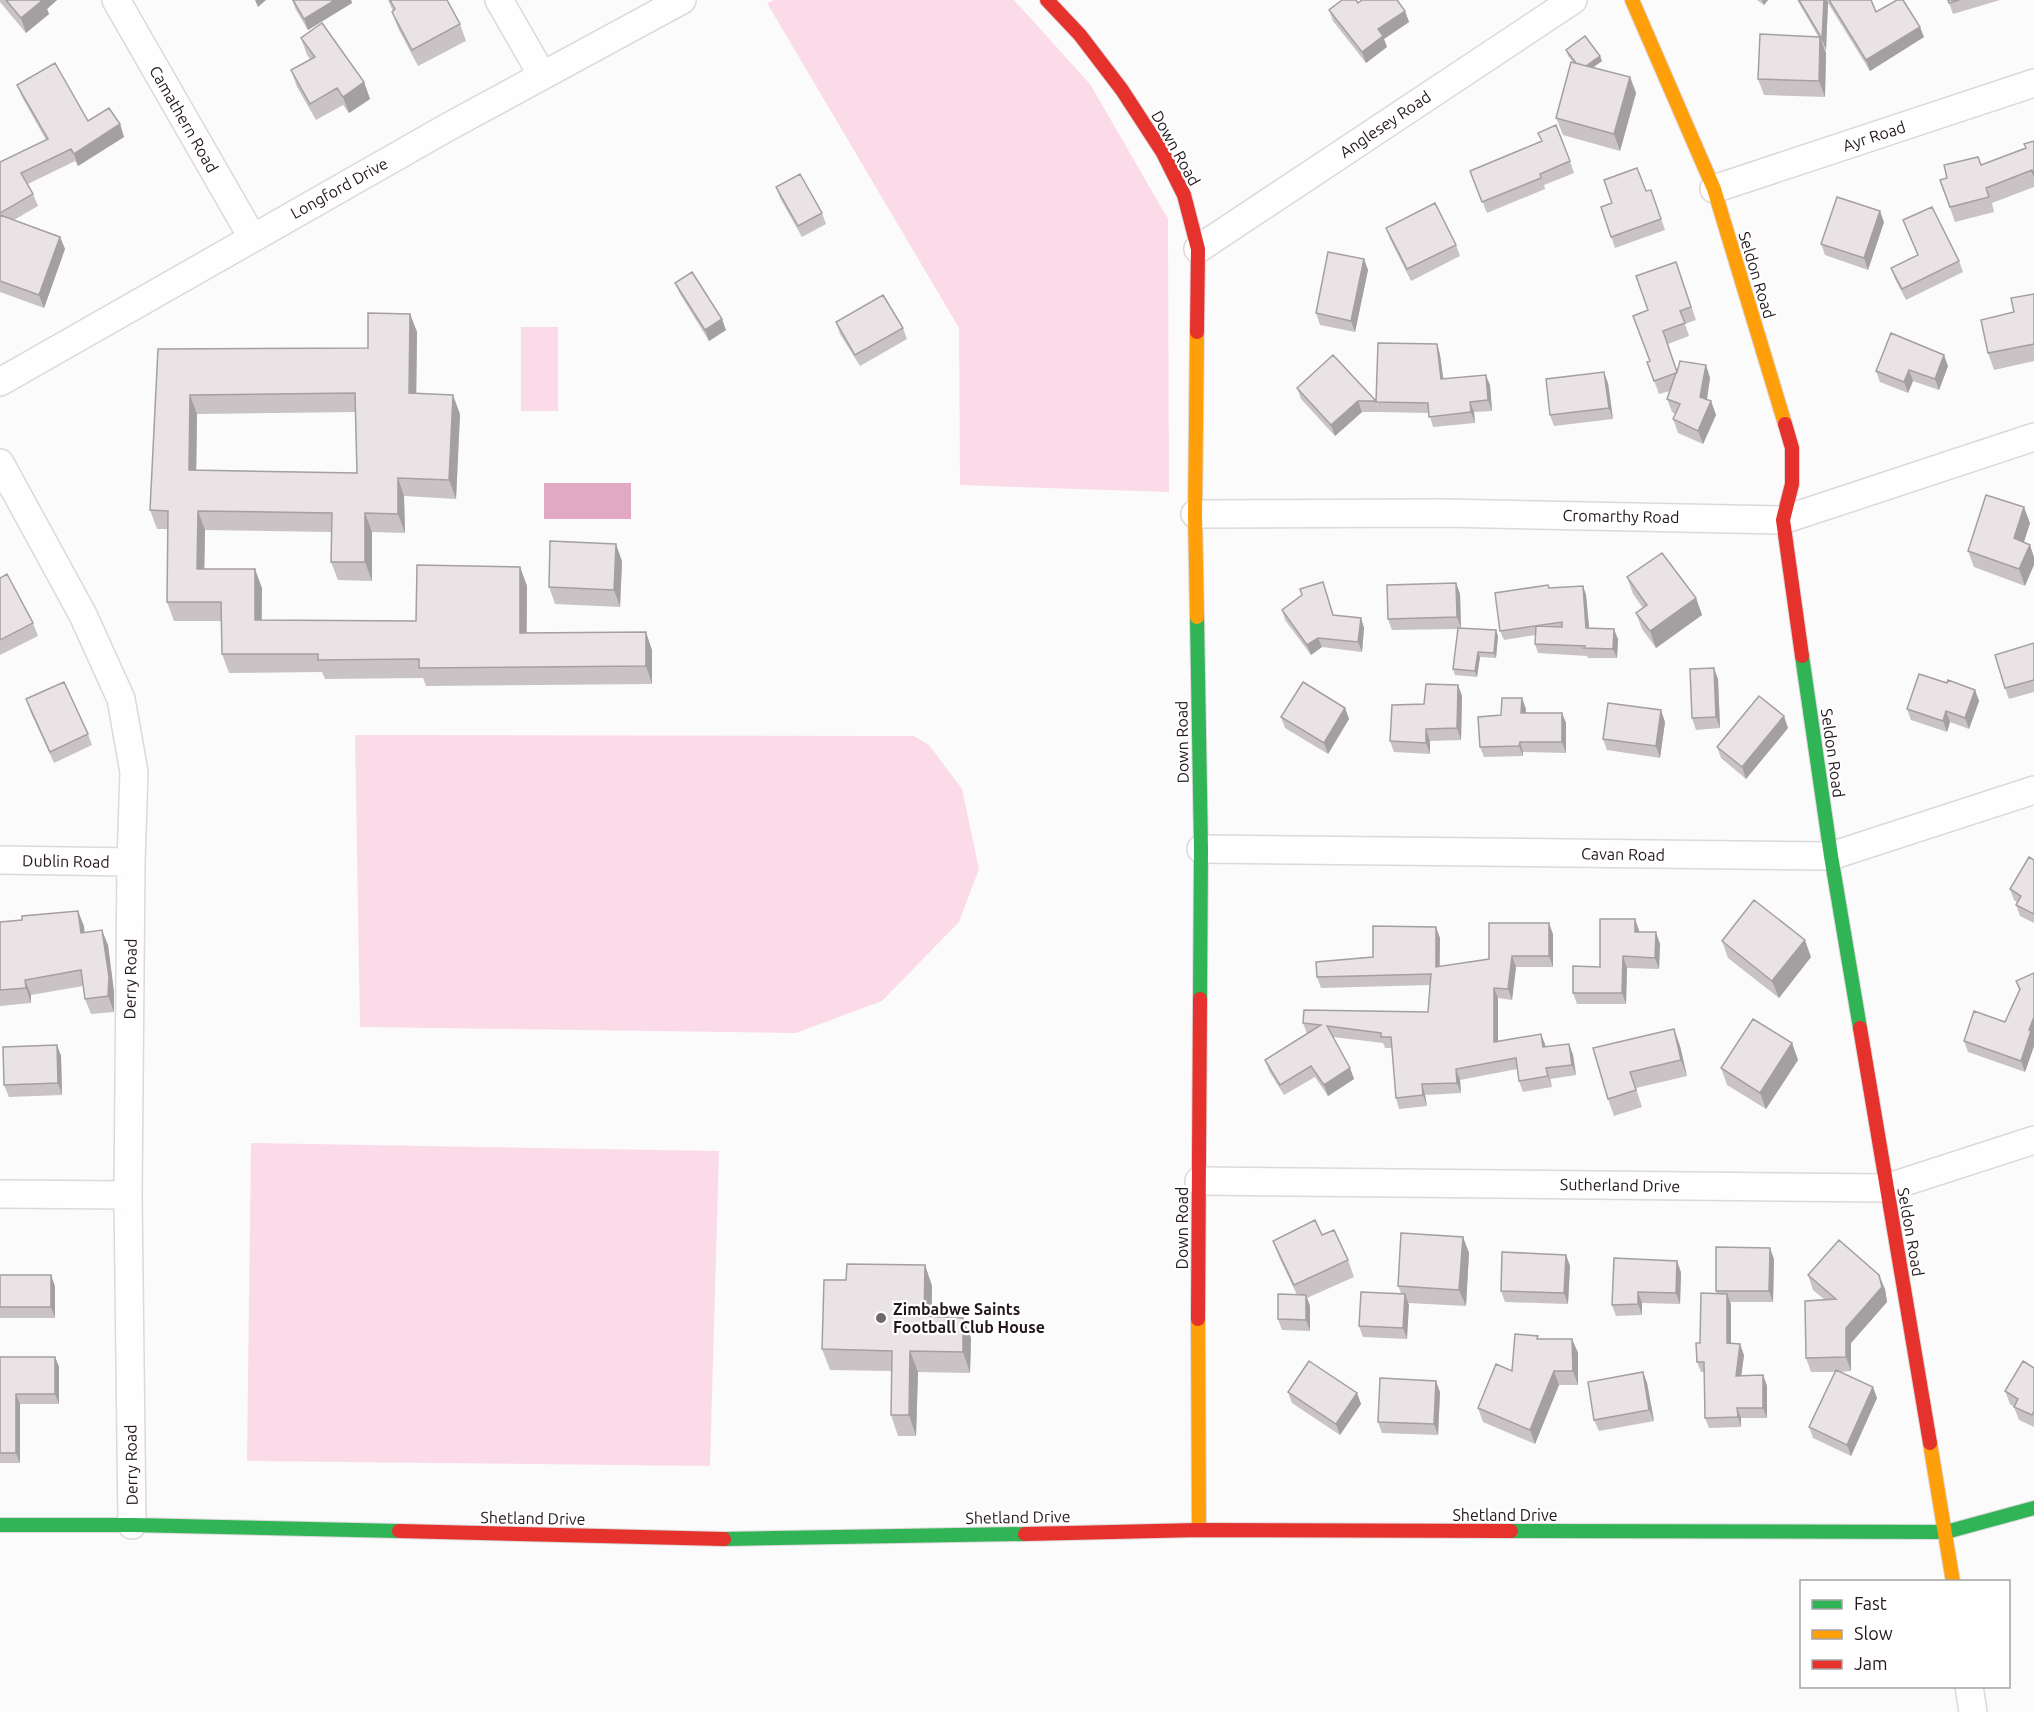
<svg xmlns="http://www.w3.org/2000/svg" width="2034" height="1712" font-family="Ubuntu,sans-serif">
  <rect width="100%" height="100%" fill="#fbfbfb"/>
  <path fill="#fcdbe9" d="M774 0H1014L1090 84 1168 219 1169 492 960 485 959 328 767 3Z
    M521 327H558V411H521Z
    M355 735 914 736 929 745 962 789 979 869 959 922 882 1001 796 1033 360 1027Z
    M251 1143 719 1151 710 1466 247 1461Z"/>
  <path fill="#e1a9c3" d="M544 483H631V519H544Z"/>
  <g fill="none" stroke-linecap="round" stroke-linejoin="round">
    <g stroke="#ded8da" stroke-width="30">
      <path id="street" d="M116 0 252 237
        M499 0 542 75
        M1714 189 2034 83
        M1198 249 1573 0
        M0 382 448 127 682 0
        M0 463 83 615 121 699 134 772 131 862 128 1195 132 1525
        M1195 514 1443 513 1783 520 2034 437
        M1201 849 1831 856 2034 790
        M0 860 131 862
        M1199 1181 1886 1188 2034 1140
        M0 1194 128 1195
        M1969 1686 1973 1712"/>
    </g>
    <g stroke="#ded8da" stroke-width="16">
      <path id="fast" d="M1197 617 1201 849 1200 999
        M1802 656 1831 856 1860 1028
        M0 1525H132L399 1531
        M1511 1531 1946 1532 2034 1508
        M724 1539 1025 1534"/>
    </g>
    <g stroke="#ded8da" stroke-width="16">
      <path id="slow" d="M1632 0 1714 189 1785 424
        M1197 617 1195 514 1197 332
        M1198 1319 1199 1530
        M1930 1443 1953 1582"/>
    </g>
    <g stroke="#ded8da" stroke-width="16">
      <path id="jam" d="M1047 0 1080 35 1122 90 1163 153 1184 195 1198 249 1197 332
        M1785 424 1792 448V484L1783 520 1802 656
        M1860 1028 1930 1443
        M1198 1319 1200 999
        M399 1531 724 1539
        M1025 1534 1199 1530 1511 1531"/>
    </g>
    <use href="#street" stroke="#fefefe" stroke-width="27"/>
    <use href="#fast" stroke="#30b455" stroke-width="14"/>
    <use href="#slow" stroke="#ff9f0a" stroke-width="14"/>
    <use href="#jam" stroke="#e5322d" stroke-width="14"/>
  </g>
  <path fill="#c9c3c6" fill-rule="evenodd" d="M0 0H57L47 9 49 14 26 33 0 2Z
    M292 0H351L352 3 308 30 296 10Z
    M388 0H447L460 24 466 41 418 66 398 28 392 12 393 11Z
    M1757 0H1768L1764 5Z
    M1797 0H1871L1876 12 1924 37 1870 71 1828 3 1826 50 1823 44 1826 53 1825 97 1764 95 1758 79 1818 36Z
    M1948 0H2000L1953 14Z
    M1358 3 1405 11 1409 22 1384 39 1387 47 1366 63 1333 21 1329 10Z
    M301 38 364 82 370 99 349 113 343 105 316 120 297 87 291 70 310 59 307 55Z
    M1566 50 1602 61 1593 67 1630 77 1636 93 1620 151 1563 135 1556 118 1573 62 1568 56Z
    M17 85 88 121 120 124 124 137 78 166 75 161 28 184 33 194 38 206 14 220 60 237 65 249 44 308 0 292V162L46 140 22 97Z
    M2034 141V187L1992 203 1994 212 1955 222 1940 180 2026 148Z
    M1570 161 1574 173 1544 185 1545 189 1487 213 1470 171Z
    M776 187 822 213 826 224 802 237 780 198Z
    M1651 190 1665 230 1615 248 1601 207Z
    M1903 220 1959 261 1963 272 1906 300 1895 279 1891 268 1918 255Z
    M1884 222 1868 270 1825 255 1821 244Z
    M1386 228 1456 245 1460 256 1411 281 1390 239Z
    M1364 259 1368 270 1355 332 1320 325 1316 313Z
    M1676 262 1696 320 1685 324 1689 336 1668 344 1677 371 1706 365 1710 378 1707 400 1711 401 1716 415 1703 444 1678 433 1673 419 1675 414 1672 412 1667 399 1670 391 1659 394 1647 362 1650 361 1648 310Z
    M675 283 726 330 709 341 680 294Z
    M2034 294V361L1994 370 1988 353 2014 312Z
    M410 314 417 332 416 393 460 414 456 499 404 496 405 533 372 532V581L338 580 331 562V532L205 530 204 569 262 588V620L416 621 520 567 527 586V633L652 650V684L426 686 423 678 325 679 322 672 229 673 222 654 221 621H174L167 602 168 529H157L150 510 158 349 368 348ZM355 412 357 473 196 470 197 414Z
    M836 322 903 328 907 339 860 366 840 334Z
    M1437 344 1440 355 1443 379 1490 385 1492 411 1474 412 1475 423 1433 427 1429 413 1380 412 1376 402Z
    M1948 366 1939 390 1913 381 1908 393 1880 382 1876 371Z
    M1608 383 1613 419 1554 426 1550 415Z
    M1297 388 1376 401 1380 412H1362L1335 436 1301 399Z
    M2030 523 2024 542 2025 586 1974 567 1968 551Z
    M622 561 620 607 555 604 549 587Z
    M1627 577 1696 598 1702 615 1656 648 1642 629 1636 613 1643 608 1633 594Z
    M0 578 33 623 38 636 0 655Z
    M1456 583 1460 594 1461 628 1498 636 1496 658 1480 657 1477 677 1455 675 1453 669 1458 629 1392 630 1388 619Z
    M1548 585 1549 588 1583 586 1586 595 1589 628 1618 639 1617 658H1588L1587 656 1538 653 1535 644V635L1504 640 1500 631Z
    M1282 610 1361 618 1364 628 1362 652 1322 647 1311 655 1285 620Z
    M2034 643V692L2009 699 2005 688Z
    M1718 679 1720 728 1696 730 1692 718Z
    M1458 685 1462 696 1461 740 1430 741V754L1394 752 1390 741 1424 704Z
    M1975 690 1979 701 1969 729 1950 722 1947 732 1911 720 1907 709Z
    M26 699 88 734 92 745 54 763 30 711Z
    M1345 708 1349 719 1328 754 1285 728 1281 717Z
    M1526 709 1525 713H1562L1566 723V753L1523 752V756L1484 757 1480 747 1501 715Z
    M1665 722 1660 758 1607 750 1603 739Z
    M1788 728 1746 779 1721 758 1717 747Z
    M2034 860V923L2020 916 2016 905 2018 903 2014 900 2010 889Z
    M0 922 84 926V932L108 945 114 992V1012L91 1014 85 999 83 986 31 995V1003L0 1006Z
    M1639 930V932L1660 944 1659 969 1627 968 1626 1004H1577L1573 993Z
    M1553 934V967H1516L1512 1000 1498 998V1041L1545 1044V1047L1569 1044 1573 1055 1576 1075 1550 1079 1552 1087 1523 1092 1519 1081 1517 1069 1460 1080 1461 1093 1425 1095 1427 1106 1399 1109 1396 1098 1392 1048H1385L1383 1043 1333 1037 1350 1068 1354 1079 1328 1096 1315 1077 1284 1095 1269 1071 1265 1060 1307 1034 1303 1023 1428 1012 1430 985 1321 988 1317 977 1373 957 1440 938V966L1489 959Z
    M1722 941 1811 957 1779 998 1728 958Z
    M2034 973V1046L2025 1072 1968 1052 1964 1041 2005 1022 2019 990 2016 981Z
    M1674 1029 1680 1046 1687 1076 1636 1088 1642 1107 1614 1116 1608 1099 1593 1048Z
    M1792 1043 1798 1060 1766 1109 1727 1085 1721 1068Z
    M57 1045 61 1056 62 1095 9 1097 4 1085Z
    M1322 1235 1348 1260 1354 1277 1307 1298 1310 1306V1331L1282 1330 1278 1319 1297 1295 1279 1257 1273 1241Z
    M1463 1237 1469 1253 1466 1306 1408 1303 1407 1339 1363 1337 1359 1326 1401 1293 1398 1286Z
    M1566 1255 1570 1266 1568 1304 1505 1302 1501 1291Z
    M1774 1259 1773 1302H1730L1731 1343 1744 1355 1741 1376 1763 1375 1767 1386V1418H1741V1427L1709 1428 1705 1418 1704 1372H1701L1697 1362 1700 1343 1717 1294 1716 1291Z
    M925 1265 932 1286V1317L963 1318 971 1338 970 1373 918 1372 916 1436H898L891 1415 892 1371 830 1370 822 1349 846 1280Z
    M1681 1272 1680 1304 1642 1303V1315L1616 1316 1612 1305Z
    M0 1275 55 1286V1318H0Z
    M1808 1275 1885 1289 1887 1302 1851 1343V1371L1840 1372 1877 1398 1851 1456 1813 1438 1809 1427 1835 1372H1811L1806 1358 1825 1300 1813 1290Z
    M1539 1339H1572L1578 1353V1385H1559L1535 1444 1483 1422 1478 1408 1512 1371Z
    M0 1357H55L59 1367V1404H20V1463H0Z
    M2034 1368V1427L2019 1420 2014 1407 2010 1404 2005 1391Z
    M1643 1372 1647 1383 1654 1421 1599 1431 1594 1420Z
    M1288 1392 1357 1393 1361 1404 1340 1435 1292 1403Z
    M1440 1392 1438 1435 1382 1433 1378 1422Z"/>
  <path fill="#a49fa1" d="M42 0H57L47 9 49 14 26 33 21 18Z
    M255 0H266L258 7Z
    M335 0H351L352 3 308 30 304 19Z
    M1762 0H1768L1764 5Z
    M1824 0H1827L1828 3 1826 50 1822 39Z
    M1405 11 1409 22 1384 39 1387 47 1366 63 1362 52 1378 29Z
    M1920 27 1924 37 1870 71 1866 60Z
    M1820 37 1826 53 1825 97 1819 81Z
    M1600 56 1602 61 1583 75 1581 69Z
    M1630 77 1636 93 1620 151 1614 134Z
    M364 82 370 99 349 113 343 97Z
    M120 124 124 137 78 166 74 154Z
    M1880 211 1884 222 1868 270 1864 258Z
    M60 237 65 249 44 308 39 295Z
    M1364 259 1368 270 1355 332 1351 321Z
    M410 314 417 332 416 412 409 393Z
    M722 319 726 330 709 341 705 330Z
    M1437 344 1440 355 1445 390 1441 379Z
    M1944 355 1948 366 1939 390 1935 379Z
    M1706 365 1710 378 1705 411 1700 397Z
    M1909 370 1913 381 1908 393 1904 382Z
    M1604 372 1608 383 1613 419 1609 408Z
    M1486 375 1490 385 1492 411 1488 400Z
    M190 395 197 414 196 488 189 470Z
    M453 395 460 414 456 499 449 480Z
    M1358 401 1362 412 1335 436 1331 425Z
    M1711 401 1716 415 1703 444 1698 431Z
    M1470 402 1474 412 1475 423 1471 412Z
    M398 478 404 496 405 533 398 514Z
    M2024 507 2030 523 2020 554 2014 538Z
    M198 511 205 530 204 587 197 569Z
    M365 513 372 532V581L365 562Z
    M616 544 622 561 620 607 614 590Z
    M2030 545 2034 557V565L2025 586 2019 569Z
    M520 567 527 586 526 651 520 633Z
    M255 569 262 588 261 639 255 620Z
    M1456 583 1460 594 1461 628 1457 617Z
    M1583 586 1586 595 1590 637 1586 628Z
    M1696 598 1702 615 1656 648 1650 631Z
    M1361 618 1364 628 1362 652 1358 642Z
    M1614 629 1618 639 1617 658 1613 649Z
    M1496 630 1498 636 1496 658 1494 653Z
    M646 632 652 650V684L646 666Z
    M1318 638 1322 647 1311 655 1307 645Z
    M1478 652 1480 657 1477 677 1475 671Z
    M1714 668 1718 679 1720 728 1716 717Z
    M1458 685 1462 696 1461 740 1457 728Z
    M1975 690 1979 701 1969 729 1965 718Z
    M1522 698 1526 709 1525 723 1521 713Z
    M1345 708 1349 719 1328 754 1324 743Z
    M1661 710 1665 722 1660 758 1656 746Z
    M1946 711 1950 722 1947 732 1943 721Z
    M1562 713 1566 723V753L1562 742Z
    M1784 716 1788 728 1746 779 1742 767Z
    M1426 729 1430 741V754L1426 743Z
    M1520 742 1523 752V756L1519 746Z
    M78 911 84 926 86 948 81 933Z
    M1635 919 1639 930V943L1635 932Z
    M1549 923 1553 934V967L1549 956Z
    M1436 927 1440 938 1439 978 1436 967Z
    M102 930 108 945 114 992V1012L108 996Z
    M1656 932 1660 944 1659 969 1655 958Z
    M1805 940 1811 957 1779 998 1772 981Z
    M1512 956 1516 967 1512 1000 1508 989Z
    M1623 956 1627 968 1626 1004 1622 993Z
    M25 980 31 995V1003L26 988Z
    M1494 988 1498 998V1052L1494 1042Z
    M2034 1017V1046L2025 1072 2021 1061 2029 1030Z
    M1674 1029 1680 1046 1687 1076 1681 1060Z
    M1541 1034 1545 1044 1547 1058 1543 1047Z
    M1792 1043 1798 1060 1766 1109 1760 1093Z
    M1569 1044 1573 1055 1576 1075 1572 1065Z
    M57 1045 61 1056 62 1095 58 1083Z
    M1350 1068 1354 1079 1328 1096 1324 1085Z
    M1546 1068 1550 1079 1552 1087 1548 1076Z
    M1456 1069 1460 1080 1461 1093 1457 1083Z
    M1422 1084 1425 1095 1427 1106 1423 1095Z
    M1463 1237 1469 1253 1466 1306 1459 1290Z
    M1770 1248 1774 1259 1773 1302 1769 1291Z
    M1566 1255 1570 1266 1568 1304 1564 1293Z
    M1677 1261 1681 1272 1680 1304 1676 1293Z
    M925 1265 932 1286 931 1337 924 1316Z
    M51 1275 55 1286V1318L51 1307Z
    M1879 1275 1885 1289 1887 1302 1851 1343V1371L1846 1357V1328Z
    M1638 1292 1642 1303V1315L1638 1304Z
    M1405 1294 1409 1305 1407 1339 1403 1328Z
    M1727 1294 1731 1304V1353L1727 1343Z
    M1306 1295 1310 1306V1331L1306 1320Z
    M963 1318 971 1338 970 1373 963 1352Z
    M1572 1339 1578 1353V1385L1573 1371Z
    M1740 1344 1744 1355 1740 1386 1736 1376Z
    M910 1351 918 1372 916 1436 909 1415Z
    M55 1357 59 1367V1404L55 1394Z
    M1554 1371 1559 1385 1535 1444 1530 1430Z
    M1643 1372 1647 1383 1654 1421 1649 1410Z
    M1763 1375 1767 1386V1418L1763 1408Z
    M1436 1381 1440 1392 1438 1435 1434 1424Z
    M1873 1387 1877 1398 1851 1456 1847 1445Z
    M1357 1393 1361 1404 1340 1435 1336 1424Z
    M16 1394 20 1404V1463L16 1453Z
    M1737 1408 1741 1418V1427L1738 1417Z"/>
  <path fill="#eae3e6" stroke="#a49fa1" stroke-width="1.5" fill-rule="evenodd" d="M6 0H43L21 18Z
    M293 0H335L304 19Z
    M390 0H447L460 24 412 50 392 12 395 9Z
    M1342 0H1356L1358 3 1362 0H1397L1405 11 1378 29 1383 36 1362 52 1329 10Z
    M1799 0H1824L1822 39Z
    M1829 0H1871L1876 12 1897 0H1903L1920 27 1866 60Z
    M1948 0H1959L1949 3Z
    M322 23 364 82 343 97 337 88 310 104 291 70 315 57 301 38Z
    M1760 34 1820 37 1819 81 1758 79Z
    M1585 36 1600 56 1586 66 1576 63 1566 50Z
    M1571 62 1630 77 1614 134 1556 118Z
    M55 63 88 121 109 108 120 124 74 154 71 149 21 173 33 194 0 213V162L48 139 17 85Z
    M1556 125 1570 161 1540 174 1541 178 1482 202 1470 171 1542 141 1538 133Z
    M2034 141V176L2032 170 1986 188 1989 197 1950 207 1940 180 1947 178 1944 165 1978 157 1981 165 2026 148 2024 144Z
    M1637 168 1646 191 1651 190 1661 219 1611 237 1601 207 1612 203 1604 180Z
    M800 174 822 213 798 226 776 187Z
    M1837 197 1880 211 1864 258 1821 244Z
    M1435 203 1456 245 1407 269 1386 228Z
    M1932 207 1959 261 1902 289 1891 268 1918 255 1903 220Z
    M0 215 60 237 39 295 0 281Z
    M1328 252 1364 259 1351 321 1316 313Z
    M1676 262 1691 307 1680 311 1685 323 1663 331 1677 372 1680 361 1706 365 1700 397 1711 401 1698 431 1673 419 1680 404 1667 399 1676 373 1654 381 1647 362 1650 361 1633 316 1648 310 1636 276Z
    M692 272 722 319 705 330 675 283Z
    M2034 294V344L1988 353 1981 320 2014 312 2011 298Z
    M883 295 903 328 855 355 836 322Z
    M368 313 410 314 409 393 453 395 449 480 398 478V514L365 513V562H331L332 513 198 511 197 569H255V620L416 621 417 565 520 567V633L646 632V666L419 668V659L318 660V654H222L221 602H167L168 511 150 510 158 349 368 348ZM355 393 357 473 189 470 190 395Z
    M1891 333 1944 355 1935 379 1909 370 1904 382 1876 371Z
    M1378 343 1437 344 1441 379 1486 375 1488 400 1470 402 1471 412 1429 417 1428 403 1376 402Z
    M1333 355 1376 401H1358L1331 425 1297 388Z
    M1604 372 1609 408 1550 415 1546 379Z
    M1986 495 2024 507 2014 538 2030 545 2019 569 1968 551Z
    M550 541 616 544 614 590 549 587Z
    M1662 553 1696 598 1650 631 1636 613 1647 605 1627 577Z
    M7 574 33 623 0 640V578Z
    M1323 582 1333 615 1361 618 1358 642 1318 638 1307 645 1282 610 1302 595 1300 589Z
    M1456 583 1457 617 1388 619 1387 585Z
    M1548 585 1549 588 1583 586 1586 628 1614 629 1613 649 1584 648 1585 646 1535 644 1536 626 1562 627V622L1500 631 1495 593Z
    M1458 628 1496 630 1494 653 1478 652 1475 671 1453 669Z
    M2034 643V680L2005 688 1995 655Z
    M1714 668 1716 717 1692 718 1690 669Z
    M1919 674 1947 683 1948 680 1975 690 1965 718 1946 711 1943 721 1907 709Z
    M64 682 88 734 50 752 26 699Z
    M1303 682 1345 708 1324 743 1281 717Z
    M1426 684 1458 685 1457 728 1426 729V743L1390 741 1392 705 1424 704Z
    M1759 696 1784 716 1742 767 1717 747Z
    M1502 698H1522L1521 713H1562V742H1520L1519 746 1480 747 1478 717 1501 715Z
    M1608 703 1661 710 1656 746 1603 739Z
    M2029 857 2034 860V914L2016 905 2021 896 2010 889Z
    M1754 900 1805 940 1772 981 1722 941Z
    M78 911 81 933 102 930 109 977 108 996 85 999 81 970 25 980 26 988 0 990V922L22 920V916Z
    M1600 919H1635V932H1656L1655 958 1623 956 1622 993H1573V966L1600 967Z
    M1489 923H1549V956H1512L1508 989 1494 988V1042L1541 1034 1543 1047 1569 1044 1572 1065 1546 1068 1548 1076 1519 1081 1516 1058 1456 1069 1457 1083 1422 1084 1423 1095 1396 1098 1391 1037H1381V1033L1327 1026 1350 1068 1324 1085 1311 1066 1280 1085 1265 1060 1321 1025 1303 1023 1304 1010 1428 1012 1431 974 1317 977 1316 962 1373 957V926L1436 927V967L1489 959Z
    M2034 973V1017L2029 1030 2031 1031 2021 1061 1964 1041 1974 1011 2005 1022 2020 989 2016 981Z
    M1753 1019 1792 1043 1760 1093 1721 1068Z
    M1674 1029 1681 1060 1630 1072 1636 1090 1608 1099 1593 1048Z
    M57 1045 58 1083 4 1085 3 1047Z
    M1315 1220 1322 1235 1334 1230 1348 1260 1294 1285 1273 1241Z
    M1401 1233 1463 1237 1459 1290 1398 1286Z
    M1839 1240 1879 1275 1882 1287 1846 1328V1357L1806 1358 1805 1301 1836 1299 1808 1275Z
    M1716 1247 1770 1248 1769 1291H1716Z
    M1502 1252 1566 1255 1564 1293 1501 1291Z
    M1614 1258 1677 1261 1676 1293 1638 1292V1304L1612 1305Z
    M847 1264 925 1265 924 1316 963 1318V1352L910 1351 909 1415H891L892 1351 822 1349 824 1280H846Z
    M0 1275H51V1307H0Z
    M1361 1292 1405 1294 1403 1328 1359 1326Z
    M1701 1293 1727 1294V1343L1740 1344 1736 1376 1763 1375V1408H1737L1738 1417 1705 1418 1704 1362H1697L1696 1343H1700Z
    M1278 1294 1306 1295V1320L1278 1319Z
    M1515 1334 1538 1336 1537 1339H1572L1573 1371H1554L1530 1430 1478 1408 1496 1364 1512 1371Z
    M0 1357H55V1394H16V1453H0Z
    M1309 1361 1357 1393 1336 1424 1288 1392Z
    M2023 1361 2034 1368V1411L2032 1415 2014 1407 2018 1399 2005 1391Z
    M1836 1370 1873 1387 1847 1445 1809 1427Z
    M1643 1372 1649 1410 1594 1420 1588 1382Z
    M1380 1378 1436 1381 1434 1424 1378 1422Z"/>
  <circle fill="#6f676b" stroke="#fff" stroke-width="2" cx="881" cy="1318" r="6"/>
  <g text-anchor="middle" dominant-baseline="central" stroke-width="4.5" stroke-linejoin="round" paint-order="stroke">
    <g font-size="16" fill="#24171d" stroke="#fff">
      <text transform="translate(184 119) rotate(60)">Camathern Road</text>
      <text transform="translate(1385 124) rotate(-34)">Anglesey Road</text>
      <text transform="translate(1874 136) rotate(-18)">Ayr Road</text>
      <text transform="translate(1176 148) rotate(61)">Down Road</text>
      <text transform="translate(339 188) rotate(-29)">Longford Drive</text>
      <text transform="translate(1757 275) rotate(73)">Seldon Road</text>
      <text transform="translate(1621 516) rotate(1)">Cromarthy Road</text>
      <text transform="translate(1182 742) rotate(-91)">Down Road</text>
      <text transform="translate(1833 753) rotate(82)">Seldon Road</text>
      <text transform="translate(1623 854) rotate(1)">Cavan Road</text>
      <text transform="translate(66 861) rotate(1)">Dublin Road</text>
      <text transform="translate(130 979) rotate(-89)">Derry Road</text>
      <text transform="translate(1620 1185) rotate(1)">Sutherland Drive</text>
      <text transform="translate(1182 1228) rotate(-90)">Down Road</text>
      <text transform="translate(1911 1232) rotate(80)">Seldon Road</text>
      <text transform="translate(131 1465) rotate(-91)">Derry Road</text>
      <text x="1505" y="1515">Shetland Drive</text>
      <text transform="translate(1018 1517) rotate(-1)">Shetland Drive</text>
      <text transform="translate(533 1518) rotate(1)">Shetland Drive</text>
    </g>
    <g font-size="16" font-weight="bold" fill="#24171d" stroke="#fff" text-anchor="start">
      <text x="893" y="1309">Zimbabwe Saints<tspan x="893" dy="18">Football Club House</tspan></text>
    </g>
  </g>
  <rect x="1800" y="1580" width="210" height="108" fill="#ffffff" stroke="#a7a2a5" stroke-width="1.5"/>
  <rect x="1812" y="1600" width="30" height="9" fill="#30b455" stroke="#a7a2a5" stroke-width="1.5"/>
  <text x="1854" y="1610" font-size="18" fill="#24171d">Fast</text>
  <rect x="1812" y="1630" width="30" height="9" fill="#ff9f0a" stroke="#a7a2a5" stroke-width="1.5"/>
  <text x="1854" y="1640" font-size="18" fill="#24171d">Slow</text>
  <rect x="1812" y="1660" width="30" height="9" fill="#e5322d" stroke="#a7a2a5" stroke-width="1.5"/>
  <text x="1854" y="1670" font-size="18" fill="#24171d">Jam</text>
</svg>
